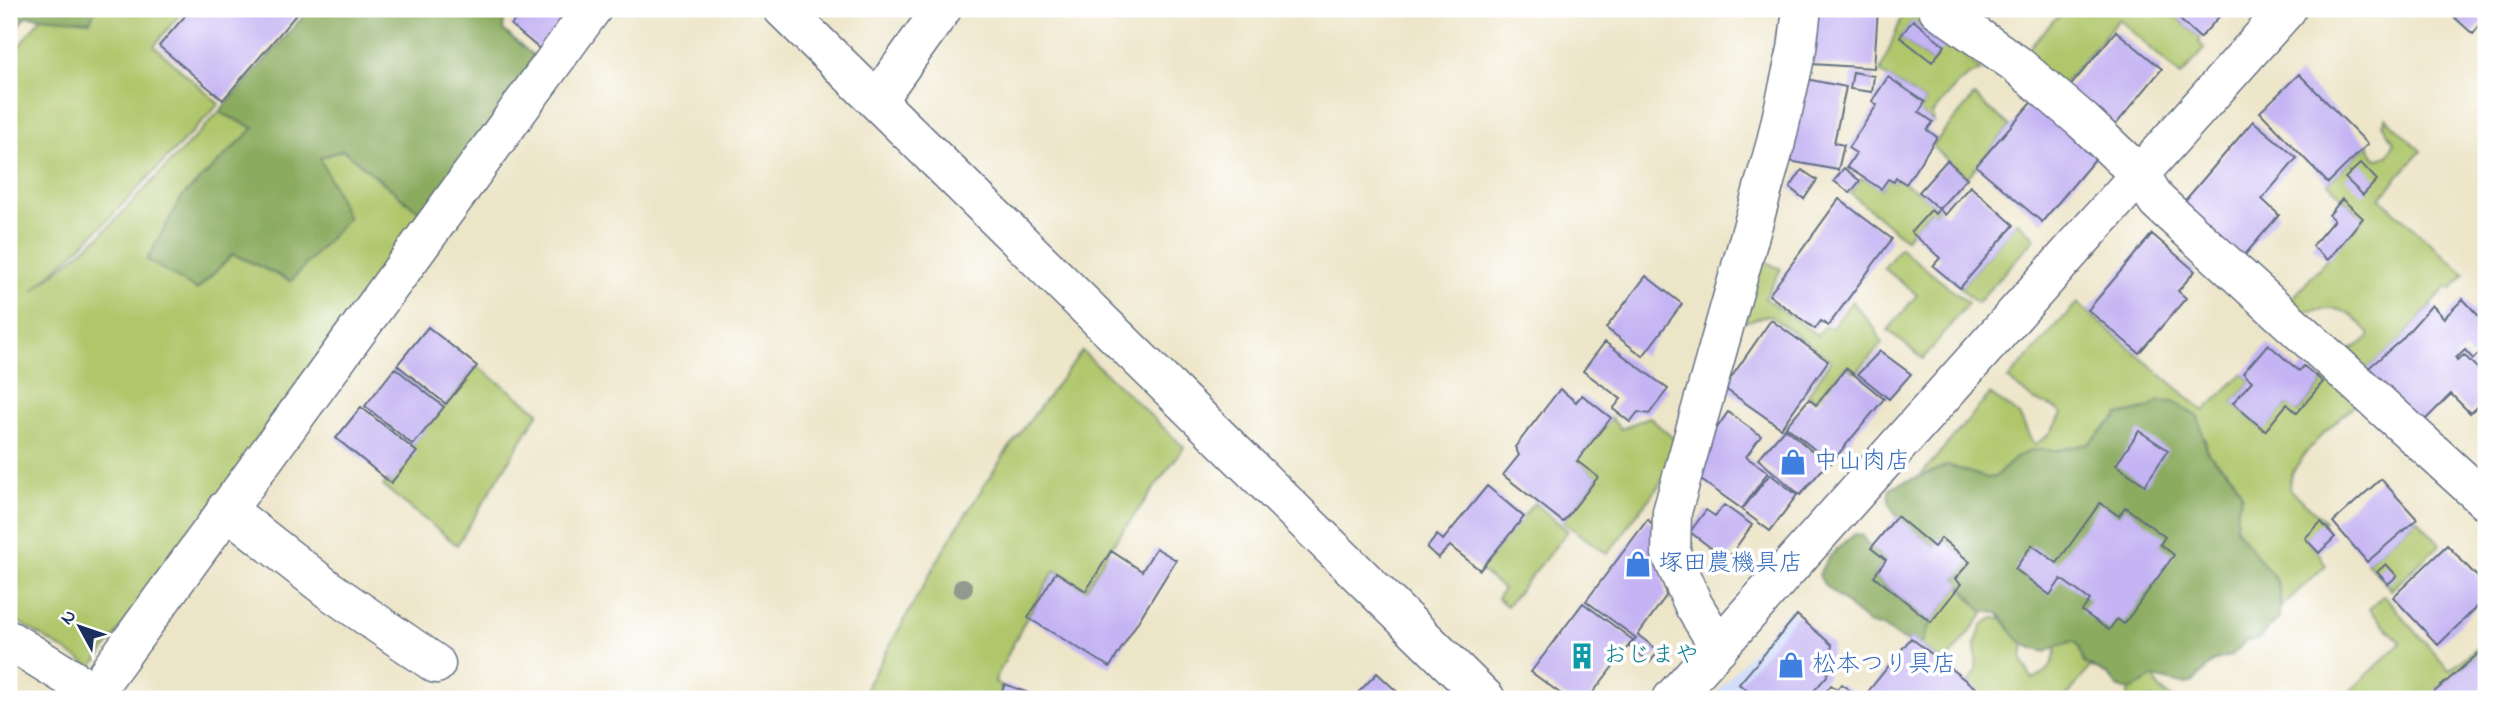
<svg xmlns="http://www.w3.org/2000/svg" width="2495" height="708" font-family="'Indie Flower','Klee One',sans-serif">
  <rect width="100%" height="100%" fill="#fff"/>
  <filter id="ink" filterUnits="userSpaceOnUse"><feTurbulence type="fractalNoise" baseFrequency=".0143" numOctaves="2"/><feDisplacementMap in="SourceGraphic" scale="14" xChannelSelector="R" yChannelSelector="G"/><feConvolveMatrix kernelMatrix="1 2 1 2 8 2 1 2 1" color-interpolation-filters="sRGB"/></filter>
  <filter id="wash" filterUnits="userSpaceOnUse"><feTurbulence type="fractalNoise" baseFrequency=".00686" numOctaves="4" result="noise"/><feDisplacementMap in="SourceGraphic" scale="28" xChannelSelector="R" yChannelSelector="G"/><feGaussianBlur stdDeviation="1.57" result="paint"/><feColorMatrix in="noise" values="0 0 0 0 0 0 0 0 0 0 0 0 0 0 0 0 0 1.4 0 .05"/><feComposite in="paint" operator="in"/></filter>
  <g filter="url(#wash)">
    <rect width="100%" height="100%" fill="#ede5c8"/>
    <path fill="#cedafa" d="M1789 609 1832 645 1827 676 1807 699H1711Z"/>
    <path fill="#afc66b" stroke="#657a64" stroke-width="2" fill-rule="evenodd" d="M48 9H184L154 46 219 104 102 226 33 291 102 234 219 112 254 128 181 198 213 273 233 254 290 281 320 158 343 150 426 217 92 667 9 616V59Z
      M1905 9H1921L1966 44 1964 55 1981 71C1962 73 1945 100 1932 114L1933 122 1919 112 1925 102 1880 72ZM1913 21 1944 45 1932 62 1900 37Z
      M2068 9H2168L2200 38 2198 41 2205 49 2181 76 2119 19 2059 89 2021 57 2054 20Z
      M1974 96 2010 126 1967 178 1932 146Z
      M2386 118 2421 151 2380 198 2465 274 2452 289 2446 287 2401 340 2365 371 2340 356 2367 340 2370 335C2333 287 2322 323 2286 306L2363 218 2328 183 2368 144 2375 158 2380 159 2389 155 2394 142 2383 124Z
      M1863 177 1881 189 1888 179 1894 182 1896 178 1919 192 1939 209 1935 214 1930 211 1905 239 1850 193Z
      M2017 221 2035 238 1977 303 1960 288Z
      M1900 248 1968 303 1923 359 1888 330 1917 295 1884 268Z
      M1759 259 1781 269 1765 298 1817 335 1823 327 1832 328 1852 301 1876 330 1882 343 1856 373 1846 366 1816 400 1808 395 1831 360 1769 315 1744 322Z
      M2077 303 2204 411 2243 373 2252 381 2233 403 2264 430 2287 404 2298 413 2328 376 2359 400C2338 421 2289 459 2289 489L2325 521 2305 538 2319 553 2326 565 2280 608C2280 576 2262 564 2245 541 2242 536 2237 532 2236 527 2234 516 2239 504 2242 494L2233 477 2208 453 2205 439 2159 401 2150 408 2119 415 2088 444 2058 450H2031L2017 457 1995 477 1987 478 1947 465 1928 475 1920 476 1990 394C1999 401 2010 407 2018 415 2026 423 2026 436 2035 445L2050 433 2062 414 2052 406 2035 401 2008 379Z
      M1082 351 1184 447 1109 550 1086 589 1055 570 1027 617 996 678 995 682 1002 686 997 699H863L868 684 951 537 1006 452Z
      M477 366 539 412 457 545 383 486 387 480 391 483 410 447Z
      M1649 417 1682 446C1671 471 1657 489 1640 510 1628 525 1620 540 1607 554L1563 522 1598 478 1577 461 1611 418 1621 429Z
      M1534 503 1568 531 1507 606 1497 598 1503 589 1480 570Z
      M2417 519 2440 544 2391 590 2367 562Z
      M1961 584C1967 594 1974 608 1986 611L1944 664 1921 645 1931 622Z
      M2384 595 2449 670 2486 640V647L2426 699H2342L2401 643 2369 609Z
      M1993 618H2004L2015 636 2024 643 2022 660 2032 679C2048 674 2055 661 2057 646L2074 641 2078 645 2084 663 2091 666 2065 699H2036L2026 693 2021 699H1970L1977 690 1968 683 1977 671 1975 644 1983 624Z
      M2154 677 2160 689 2173 699H2127L2129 691Z"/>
    <path fill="#8bab5f" stroke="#536d5e" stroke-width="2" d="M9 9H96L90 21 26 16 9 39Z
      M310 9H505L503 30 535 57 426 217 343 150 320 158 348 218 291 281 233 254 197 290 147 260 181 198 254 128 219 112Z
      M2159 401 2173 402 2198 417 2208 453 2233 477 2242 494 2237 511 2236 529 2277 581 2280 593 2279 618 2257 640 2246 641 2231 656 2215 660 2192 683 2182 684 2154 677 2129 691 2119 688 2108 675 2084 663 2078 645 2074 641 2059 645 2046 652C2035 649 2022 645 2015 636 2009 629 2005 620 1998 613L1982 611 1955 579 1970 561 1941 538 1934 547C1917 532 1881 514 1890 488 1909 479 1928 475 1947 465L1987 478 1995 477 2017 457 2031 450H2058L2088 444 2119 415 2150 408Z
      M1855 534 1861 535 1871 548 1886 560 1874 576 1931 622 1921 645 1911 638 1907 642 1883 627 1868 623 1823 583 1819 575C1825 558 1841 545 1855 534Z"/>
    <g id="blocks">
      <path fill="#c4b4f3" d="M191 9H301L223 100 159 46Z
        M518 9H573L542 51 511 25 520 14Z
        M1815 9H1878L1874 68 1812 64Z
        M2168 9H2226L2200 38Z
        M2445 9H2486V18L2473 34Z
        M1913 20 1945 46 1932 62 1900 37Z
        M2116 31 2162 69 2113 128 2067 90Z
        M1853 72 1874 76 1872 92 1850 89Z
        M2299 74 2368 144 2328 183 2260 112Z
        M1888 77 1925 102 1919 112 1933 122 1927 130 1937 137 1906 184 1896 178 1894 182 1888 179 1881 189 1847 167 1856 153 1848 148 1877 105 1872 101Z
        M1806 79 1846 87 1834 143 1844 145 1838 170 1789 161Z
        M2036 97 2101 152 2042 222 1976 166Z
        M2253 121 2297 158 2262 199 2279 215 2243 257 2182 204Z
        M1947 160 1967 178 1939 209 1919 192Z
        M2361 163 2377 180 2363 195 2345 178Z
        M1844 168 1860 181 1850 193 1834 181Z
        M1802 170 1817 180 1804 199 1790 188Z
        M1970 186 2014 225 1960 288 1933 266 1940 258 1911 232 1931 210 1935 214 1939 209 1945 215Z
        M1839 199 1892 239 1828 326 1821 321 1815 329 1769 295Z
        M2342 199 2363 218 2328 260 2312 246 2334 220 2329 215Z
        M2152 234 2195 271 2178 291 2186 298 2139 353 2088 310Z
        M1646 276 1682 304 1643 356 1606 328Z
        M2463 299 2486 324V347L2473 359 2465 350 2456 358 2457 360 2464 355 2486 377V398L2470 413 2451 394 2416 429 2365 371 2401 340 2432 305 2444 318Z
        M1771 320 1828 361 1781 428 1724 388Z
        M428 327 477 366 446 404 397 365Z
        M1605 342 1668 389 1649 414 1638 412 1630 422 1613 409 1621 399 1583 371Z
        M2268 344 2299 371 2304 366 2323 382 2297 413 2287 404 2265 431 2233 403 2252 381 2243 373Z
        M1880 351 1911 374 1889 399 1858 374Z
        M395 368 444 407 413 445 365 406Z
        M1846 368 1884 399 1831 463 1786 426 1809 399 1816 405Z
        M1560 389 1576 402 1582 395 1611 418 1577 461 1598 477 1563 522 1503 475 1519 455 1515 447Z
        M361 407 417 452 391 483 336 438Z
        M1728 412 1761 436 1746 457 1768 472 1742 509 1694 475 1697 457Z
        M1785 428 1827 464 1800 495 1758 459Z
        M2139 431 2168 450 2145 485 2116 465Z
        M1770 474 1797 495 1770 531 1742 510Z
        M2381 479 2417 519 2367 562 2333 522Z
        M1487 486 1524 517 1480 570 1450 546 1438 558 1427 548 1437 535 1443 540Z
        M2100 503 2119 516 2125 507 2165 537 2160 544 2174 555 2124 624 2117 619 2109 630 2082 611 2090 600 2061 579 2050 595 2015 569 2032 545 2057 563Z
        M1724 505 1752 525 1727 560 1690 532 1706 510 1715 516Z
        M1897 516 1934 547 1941 538 1970 562 1955 579 1961 584 1931 622 1874 576 1886 560 1871 548Z
        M1648 519 1656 531 1666 596 1638 635 1659 651 1650 662 1629 646 1636 638 1586 601Z
        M2321 522 2335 537 2319 553 2305 538Z
        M2447 545 2486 586V598L2438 645 2393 597Z
        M1156 548 1176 560 1110 667 1028 618 1056 572 1086 591 1111 551 1142 571Z
        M2386 564 2397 576 2388 584 2377 572Z
        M1583 603 1633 640 1588 699H1568L1531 672Z
        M1797 615 1832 645 1827 676 1807 699H1779L1774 695 1771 699H1757L1739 684Z
        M1911 638 1978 690 1970 699 1863 698Z
        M2486 647V699H2426Z
        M1377 673 1405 699H1352Z
        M1005 684 1044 699H999Z
        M1841 684 1862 699H1809L1814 692 1821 698 1831 685 1837 689Z"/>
    </g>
  </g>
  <g filter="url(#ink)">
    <use href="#blocks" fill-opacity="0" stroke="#646f83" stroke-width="2"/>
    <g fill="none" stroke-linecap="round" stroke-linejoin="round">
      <g stroke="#646f83" stroke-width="41">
        <path id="minor" d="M1938 9 2015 63 2083 121 2141 176 2157 201 2486 501
          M877 100 942 9
          M226 509 329 590 436 664
          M9 640 104 699
          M1719 647 1694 606 1671 554 1672 512 1775 146 1797 49 1802 9
          M89 699 592 9"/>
      </g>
      <g stroke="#646f83" stroke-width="41">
        <path id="tertiary" d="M783 9 1486 699
          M1672 699 2287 9"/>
      </g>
      <use href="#minor" stroke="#fff" stroke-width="38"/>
      <use href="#tertiary" stroke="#fff" stroke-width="38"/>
    </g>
    <circle fill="#929a90" cx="963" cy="588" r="10"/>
  </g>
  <defs>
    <g id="shop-bare" transform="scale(2.1)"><path d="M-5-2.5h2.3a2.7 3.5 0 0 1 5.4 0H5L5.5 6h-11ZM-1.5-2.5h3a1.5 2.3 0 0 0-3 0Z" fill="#3f7fe0" stroke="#fff" stroke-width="2.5" paint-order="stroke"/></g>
    <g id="building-bare" transform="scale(2.1)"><path d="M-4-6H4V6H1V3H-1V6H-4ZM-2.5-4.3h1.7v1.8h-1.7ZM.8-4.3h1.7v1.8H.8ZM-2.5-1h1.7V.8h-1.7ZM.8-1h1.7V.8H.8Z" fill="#0f9aa8" stroke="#fff" stroke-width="2.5" paint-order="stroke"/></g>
  </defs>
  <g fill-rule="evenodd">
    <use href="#shop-bare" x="1793" y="462"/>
    <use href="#shop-bare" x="1638" y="564"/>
    <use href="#building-bare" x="1582" y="656"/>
    <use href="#shop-bare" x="1791" y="665"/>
  </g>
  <g text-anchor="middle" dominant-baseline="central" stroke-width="7" stroke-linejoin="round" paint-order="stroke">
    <g font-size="24" fill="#366cbe" stroke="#fff" text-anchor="start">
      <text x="1814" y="462">中山肉店</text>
      <text x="1659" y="564">塚田農機具店</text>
      <text x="1812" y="665">松本つり具店</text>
    </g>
    <g font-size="24" fill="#0d838f" stroke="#fff" text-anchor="start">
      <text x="1603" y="656">おじまや</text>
    </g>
  </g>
  <rect width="2495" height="708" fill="none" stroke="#fff" stroke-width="35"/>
  <g transform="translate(80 627) rotate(310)" stroke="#ffffff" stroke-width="5" paint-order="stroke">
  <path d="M0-5L12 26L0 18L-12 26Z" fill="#1b2f5e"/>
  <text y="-10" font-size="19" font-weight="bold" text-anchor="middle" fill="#1b2f5e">N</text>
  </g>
</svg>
